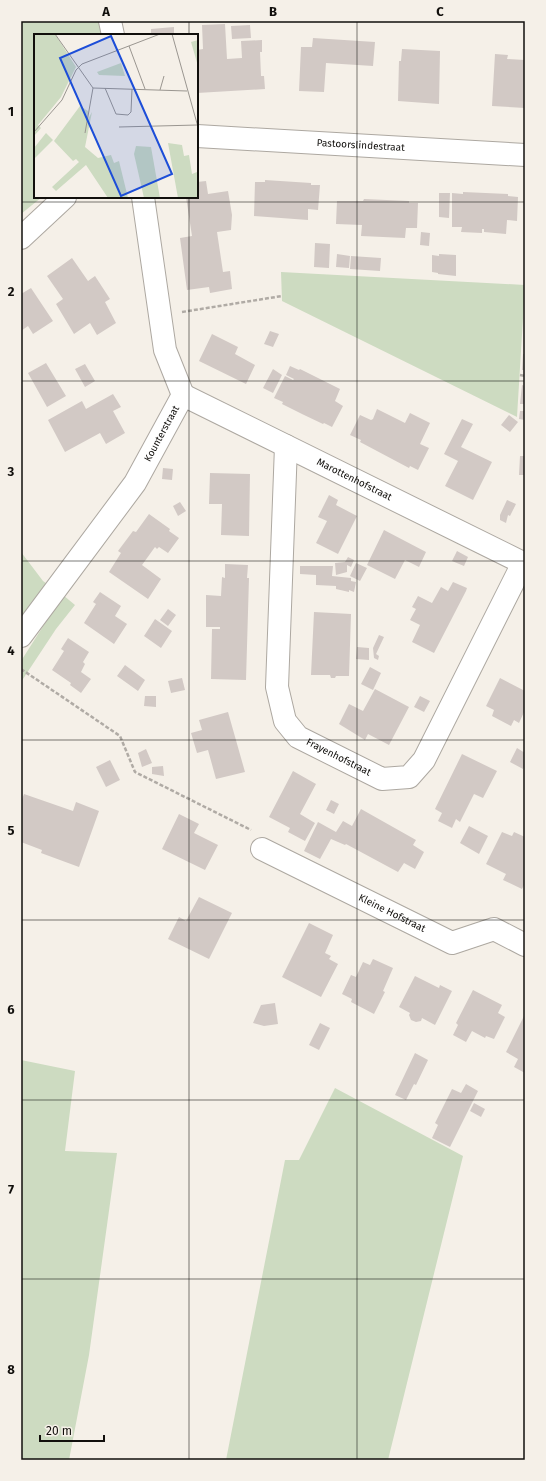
<svg xmlns="http://www.w3.org/2000/svg" width="546" height="1481" font-family="'Fira Sans',sans-serif">
  <rect width="100%" height="100%" fill="#f5f0e8"/>
  <path fill="#cddbc1" d="M21 21H102L105 35H35V197H42L21 214Z
    M281 272 525 285 517 417 282 301Z
    M21 552 43 581 50 586 21 630Z
    M63 595 75 605 56 629 21 682V661Z
    M21 1060 75 1071 65 1151 117 1153 89 1355 69 1460H21Z
    M335 1088 463 1156 388 1460H226L285 1160H299Z"/>
  <path fill="#d2c9c5" d="M225 24 227 59 242 58 241 41 262 40V52H260L261 76H264L265 89 197 93V50L203 49 202 25Z
    M250 25 251 38 232 39 231 26Z
    M174 27V35H151V29Z
    M313 38 375 42 373 66 326 63 324 92 299 91 301 47H312Z
    M402 49 440 51 439 104 398 101 399 61H401Z
    M495 54 508 55 507 59 525 60V108L492 106Z
    M265 180 311 183V185H320L318 210 308 209V220L254 216 255 182H265Z
    M206 181 208 194 228 191 232 215 231 230 217 232 223 272 230 271 232 289 210 293 209 287 187 290 180 238 192 236 186 197H197V182Z
    M463 192 508 194V196L518 197 517 221 507 220 506 234 484 232V229H482V233L461 232 462 227H452V193L463 194Z
    M439 193H450L449 218 439 217Z
    M364 199 409 201V203H418L417 228H406L405 238 361 236 362 225 336 224 337 201H363Z
    M421 232 430 233 429 246 420 245Z
    M315 243 330 244 329 268 314 267Z
    M337 254 350 256 349 268 336 267Z
    M439 254 456 255V276L438 274V273L432 272V255L439 256Z
    M351 256 381 258 380 271 350 269Z
    M72 258 88 281 95 276 110 299 105 302 116 323 97 335 90 323 74 334 56 304 63 299 47 276Z
    M31 288 53 321 33 334 28 326 21 331V294Z
    M270 331 279 334 273 347 264 344Z
    M212 334 238 347 235 354 255 365 246 384 199 361Z
    M523 354H525V370H522Z
    M46 363 66 396 47 407 28 373Z
    M85 364 95 381 85 387 75 369Z
    M290 366 299 370 300 369 340 389 335 401 343 406 332 427 324 423 323 424 302 414 282 404 283 402 274 398 285 376 293 380 294 379 286 375Z
    M273 369 282 375 273 393 263 388Z
    M522 385 525 386 524 404H520Z
    M113 394 121 407 113 411 125 433 106 444 100 433 65 452 48 420 82 401 86 409Z
    M377 409 405 423 410 413 430 423 420 444 429 448 418 470 410 466 409 468 360 442 361 440 350 435 360 415 371 420 373 419Z
    M520 411H525V420L519 419Z
    M509 415 518 422 510 432 501 425Z
    M462 419 473 424 461 447 492 462 473 500 445 486 458 461 444 454Z
    M520 456H525V475H519Z
    M163 468 173 469 172 480 162 479Z
    M210 473 250 474 249 536 221 535 222 504H209Z
    M329 495 338 500 336 505 357 516 338 554 316 543 327 521 318 517Z
    M507 500 516 504 510 516 508 515 506 523 500 520V515Z
    M180 502 186 511 178 516 173 506Z
    M149 514 170 529 169 531 179 538 168 553 159 547 157 549 155 547 142 565 161 579 148 599 109 572 121 553 118 551 133 531 136 532Z
    M384 530 426 552 419 567 405 560 395 579 367 565Z
    M457 551 468 557 464 566 452 561Z
    M348 557 354 560 351 567 347 565V572L336 575 335 563 345 562Z
    M356 563 367 568 360 581 350 576Z
    M225 564 248 565 247 578H249L246 680 211 679 212 629H220V627H206V595L221 596 222 577 225 578Z
    M300 566H333L332 576 351 578V581L356 582 354 592 349 590V592L336 589V586L316 585V575L300 574Z
    M453 582 467 588 466 591 434 653 412 642 420 625 410 620 416 609 412 607 418 596 432 603 441 587 448 591Z
    M100 592 121 606 115 616 127 624 114 644 84 623 96 604 93 602Z
    M168 609 176 615 168 626 160 620Z
    M314 612 351 614 349 676H336L335 678H331L330 675H311Z
    M155 619 172 631 161 648 144 636Z
    M379 635 384 637 376 654 379 656 378 660 374 658 373 648Z
    M68 638 89 652 83 662 85 664 81 672 91 679 81 693 70 685 71 683 52 670 64 651 61 649Z
    M357 647 369 648V660L356 659Z
    M125 665 145 680 138 691 117 676Z
    M370 667 381 673 373 690 361 684Z
    M182 678 185 690 171 693 168 681Z
    M500 678 525 691V710L519 723 514 720 511 726 492 716 494 710 486 706Z
    M375 689 409 707 389 745 368 734 365 740 339 724 349 704 363 711Z
    M145 696H156V707L144 706Z
    M420 696 430 701 424 712 414 707Z
    M228 712 245 772 216 779 208 750 197 753 191 733 202 730 199 720Z
    M517 748 525 753V765L523 769 510 762Z
    M146 749 152 763 142 767 138 753Z
    M462 754 497 771 483 798 474 794 460 822 456 819 452 828 438 821 442 813 435 809Z
    M110 760 120 780 106 787 96 767Z
    M163 766 164 776 152 774V767Z
    M293 771 316 784 300 814 315 823 305 841 288 832 290 828 269 817Z
    M24 794 73 811 76 802 99 811 79 867 41 853 42 850 21 842V802Z
    M331 800 339 804 334 814 326 810Z
    M361 809 416 840 413 845 424 852 415 869 404 863 398 872 346 844 345 845 331 839 320 859 304 851 318 822 336 832 343 821 352 826Z
    M179 814 199 824 194 833 218 845 205 870 162 849Z
    M469 826 488 836 479 854 460 843Z
    M502 832 512 836 514 832 525 837V883L522 889 503 880 506 874 486 864Z
    M199 897 232 913 209 959 168 939 179 917 186 921Z
    M309 923 333 935 325 953 331 956 329 959 338 964 321 997 282 977Z
    M373 959 393 968 383 991 385 992 374 1014 351 1002 352 999 342 994 351 975 356 977 363 962 370 965Z
    M415 976 439 988 440 985 452 991 435 1025 422 1018 421 1021 416 1022 411 1020 409 1015 410 1013 399 1007Z
    M473 990 502 1005 498 1013 505 1017 494 1039 486 1036 485 1038 472 1031 466 1042 453 1035 458 1025 456 1023Z
    M275 1003 278 1024 264 1026 253 1023 261 1005Z
    M525 1014V1073L514 1067 518 1059 506 1052Z
    M320 1023 330 1028 319 1050 309 1045Z
    M415 1053 428 1060 416 1085 414 1084 406 1100 395 1095Z
    M466 1084 478 1091 450 1147 432 1138 438 1125 435 1123 452 1089 461 1093Z
    M474 1103 485 1109 481 1117 470 1111Z"/>
  <g fill="none" stroke-linecap="round" stroke-linejoin="round">
    <g stroke="#ada8a1" stroke-width="24">
      <g id="minor">
        <path d="M110 21 113 35"/>
        <path id="s1" d="M197 136 525 155"/>
        <path d="M143 197 165 350 183 395"/>
        <path d="M21 238 65 197"/>
        <path id="s2" d="M183 395 525 564"/>
        <path id="s3" d="M286 446 277 687 285 721 298 737 382 779 409 777 424 760 523 563"/>
        <path id="s4" d="M21 636 135 483 183 395"/>
        <path id="s5" d="M262 849 452 943 494 929 525 945"/>
      </g>
    </g>
    <path stroke="#b0aba5" stroke-width="2.5" stroke-dasharray="4 2" stroke-linecap="butt" d="M182 312 282 296
      M520 375 525 376
      M21 669 120 736 135 772 251 830"/>
    <use href="#minor" stroke="#fff" stroke-width="22"/>
  </g>
  <path fill="none" stroke="#110f0c" stroke-width="1" stroke-opacity="0.55" d="M189 21V35M357 21V1460M189 197V1460M21 202H525M21 381H525M21 561H525M21 740H525M21 920H525M21 1100H525M21 1279H525"/>
  <g text-anchor="middle" dominant-baseline="central" stroke-width="4" stroke-linejoin="round" paint-order="stroke">
    <g font-size="10" fill="#110f0c" stroke="#f5f0e8">
      <text stroke="none"><textPath href="#s1" startOffset="164">Pastoorslindestraat</textPath></text>
      <text stroke="none"><textPath href="#s4" startOffset="247">Kounterstraat</textPath></text>
      <text stroke="none"><textPath href="#s2" startOffset="191">Marottenhofstraat</textPath></text>
      <text stroke="none"><textPath href="#s3" startOffset="342">Frayenhofstraat</textPath></text>
      <text stroke="none"><textPath href="#s5" startOffset="145">Kleine Hofstraat</textPath></text>
    </g>
  </g>
  <g transform="translate(34 34)">
    <rect width="164" height="164" fill="#f5f0e8"/>
    <path d="M0 0H21L42 33 27 63 4 91 7 94 0 102ZM164 6V32L157 8ZM87 29 91 42 65 41 63 38ZM46 72 54 77V85L58 78 51 113 64 124 77 121 80 129 85 127 94 164H74L52 131 22 157 18 153 45 128 42 125 39 127 20 107ZM12 99 19 106 0 125V114ZM134 109 148 111 150 122 155 121 158 140 163 138 164 142V164H144ZM102 112 117 113 126 164H110L100 120Z" fill="#cddbc1"/>
    <path fill="none" stroke="#9a9690" stroke-width="1" d="M21 0 59 54 51 99M138 0 164 93M95 12 111 55M59 54 153 57M71 54 82 80 94 81 97 78 98 55M126 56 130 42M85 93 163 91M0 98 28 66 42 36 48 30 126 0"/>
    <path fill="#1d4ed8" fill-opacity="0.15" stroke="#1d4ed8" stroke-width="2" d="M77 2 138 140 87 162 26 24Z"/>
    <rect width="164" height="164" fill="none" stroke="#110f0c" stroke-width="2"/>
  </g>
  <rect width="546" height="1481" fill="none" stroke="#f5f0e8" stroke-width="44"/>
  <path d="M40 1435v6h64v-6" fill="none" stroke="#110f0c" stroke-width="2"/>
  <text x="46" y="1435" font-size="12" fill="#110f0c" stroke="#f5f0e8" stroke-width="3" paint-order="stroke">20 m</text>
  <rect x="22" y="22" width="502" height="1437" fill="none" stroke="#110f0c" stroke-width="1.5"/>
  <g font-size="13" text-anchor="middle" font-weight="bold" fill="#110f0c">
    <text x="106" y="16">A</text>
    <text x="273" y="16">B</text>
    <text x="440" y="16">C</text>
    <text x="11" y="116">1</text>
    <text x="11" y="296">2</text>
    <text x="11" y="476">3</text>
    <text x="11" y="655">4</text>
    <text x="11" y="835">5</text>
    <text x="11" y="1014">6</text>
    <text x="11" y="1194">7</text>
    <text x="11" y="1374">8</text>
  </g>
</svg>
